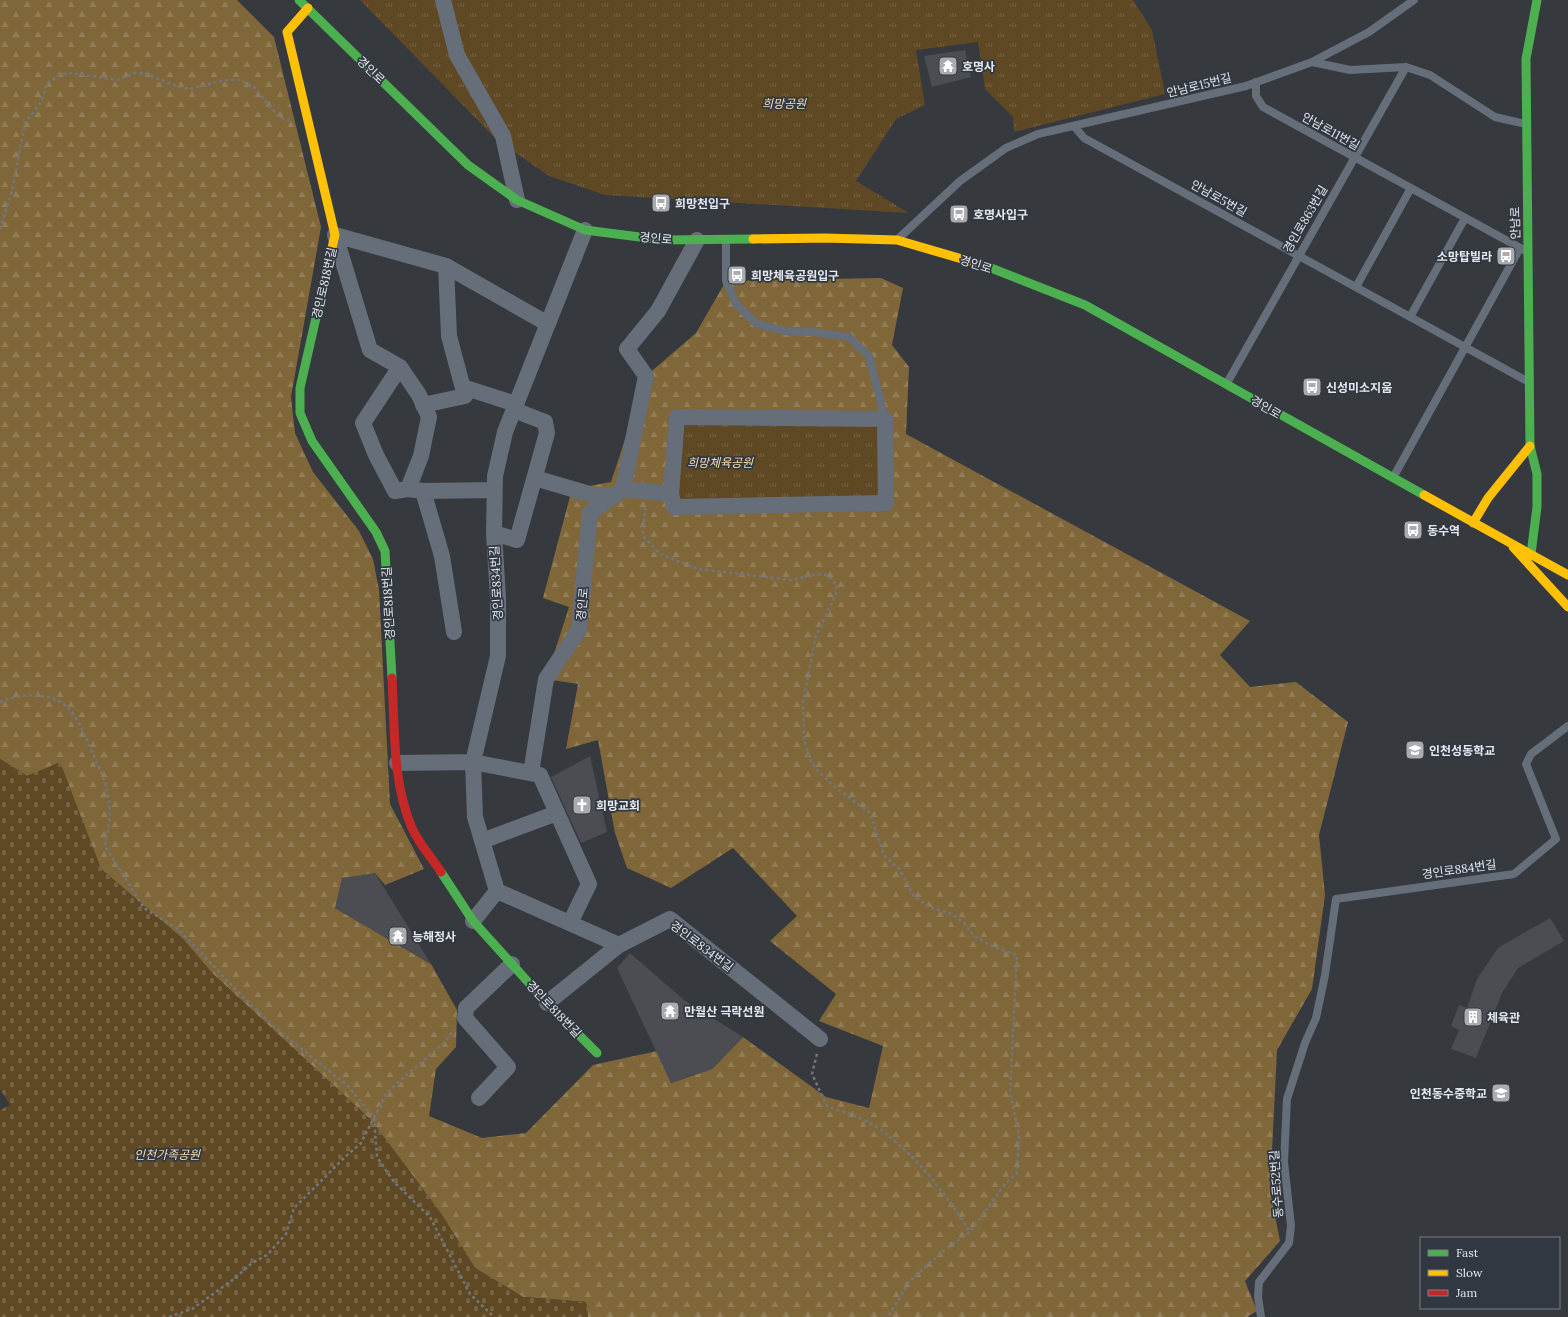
<svg xmlns="http://www.w3.org/2000/svg" width="1568" height="1317" font-family="Lora,'Noto Sans KR',serif">
  <defs>
    <pattern id="forest-firs" width="22" height="20" patternUnits="userSpaceOnUse"><rect width="22" height="20" fill="#80673a"/><path d="M5 1l3.5 6h-7zM16 11l3.5 6h-7z" fill="#927d57"/></pattern>
    <pattern id="cemetery-stones" width="16" height="16" patternUnits="userSpaceOnUse"><rect width="16" height="16" fill="#5e4924"/><path d="M2 7V4a2 2 0 0 1 4 0v3zM10 15v-3a2 2 0 0 1 4 0v3z" fill="#756344"/></pattern>
    <pattern id="park-tufts" width="24" height="20" patternUnits="userSpaceOnUse"><rect width="24" height="20" fill="#5e4924"/><path d="M3 7l-1-3M5 7V3M7 7l1-3M15 17l-1-3M17 17v-4M19 17l1-3" fill="none" stroke="#756344"/></pattern>
  </defs>
  <rect width="100%" height="100%" fill="#36393e"/>
  <path fill="url(#forest-firs)" d="M0 0H237L274 37 321 227 291 397 295 433 313 472 359 531 373 559 379 590 390 804 424 869 385 885 375 873 335 908 431 964 457 1010 456 1047 436 1069 429 1116 482 1138 526 1133 593 1065 657 1051 671 1083 712 1069 743 1037 826 1097 869 1108 883 1046 819 1021 836 994 770 941 797 916 733 848 671 888 627 868 615 833 598 740 566 749 578 684 546 679 569 607 543 598 572 489 611 482 646 376 696 333 726 281 881 278 903 288 892 345 909 367 906 434 1250 621 1220 655 1250 687 1296 682 1348 722 1319 835 1325 895 1312 989 1277 1050 1270 1191 1280 1241 1245 1281 1257 1311 1247 1317H588L586 1302 523 1297 475 1268 442 1215 372 1121 213 974 183 939 101 869 60 763 27 776 0 759Z"/>
  <path fill="url(#cemetery-stones)" d="M0 759 27 776 60 762 101 869 183 939 213 974 372 1121 442 1215 475 1268 523 1297 586 1302 588 1317H0V1110L10 1105 0 1089Z"/>
  <path fill="url(#park-tufts)" d="M360 0H1133L1152 30 1165 94 1014 132 1013 117 985 89 978 42 916 50 925 105 896 119 856 181 909 213 605 195 549 176 497 140Z
    M677 417 885 419 886 503 674 507Z"/>
  <path fill="#4b4d52" d="M965 50 971 77 932 87 924 56Z
    M590 756 607 832 581 843 551 777Z
    M375 873 431 964 335 908 342 878Z
    M1550 918 1564 941 1518 968 1502 993 1476 1058 1451 1049 1459 1030 1451 1026 1459 1005 1467 1008 1477 979 1498 948Z
    M630 953 684 1000 743 1037 712 1069 671 1083 617 968Z"/>
  <g fill="none" stroke-linecap="round" stroke-linejoin="round">
    <path stroke="#72767f" stroke-width="2.5" stroke-dasharray="3 3" stroke-linecap="butt" d="M0 229 12 191 25 123 41 102 47 83 60 75 70 73 117 80 135 73H145L173 85 189 89 225 80H240L254 87 279 117 290 121
      M645 507 643 536 660 554 698 569 791 580 817 574 827 575 836 584 837 592 816 636 803 702 804 738 809 758 817 770 836 788 870 813 884 855 899 869 913 895 929 907 952 914 964 923 973 935 989 945 1017 955 1010 1093 1019 1135 1017 1173 1005 1184 970 1232 943 1251 909 1282 888 1317
      M0 702C21 693 53 691 69 709 80 721 87 740 93 754 100 769 107 785 109 801 111 816 108 831 105 846L144 908 178 929 248 1002 278 1030 348 1086 374 1118 377 1157 394 1182 430 1217 470 1294 494 1317
      M817 1054 812 1074 827 1106C846 1113 869 1120 885 1133 919 1159 947 1196 970 1232
      M169 1317 192 1309 234 1279 252 1263 267 1255 286 1234 294 1208 345 1157 361 1143 386 1094 397 1083 444 1043 454 1029"/>
    <path stroke="#666e7a" stroke-width="8" d="M1312 62 1369 32 1414 0
      M1256 82V96L1263 107 1526 251
      M1074 126 1084 138 1527 381
      M899 238 960 181 1006 148 1038 134 1246 86 1312 62 1350 70 1406 67 1430 75 1495 117 1526 124
      M726 240V281L736 304 757 324 786 331 813 332 849 337 869 356 885 419
      M1356 287 1411 188
      M1410 317 1465 218
      M1227 383 1406 67
      M1394 476 1520 248
      M1261 1317 1258 1297 1259 1282 1289 1243 1291 1226 1284 1162 1287 1099 1305 1043 1316 1018 1325 975 1336 899 1514 874 1556 839 1526 764 1531 754 1568 726"/>
    <path stroke="#666e7a" stroke-width="16" d="M443 0 457 55 503 136 517 200
      M585 230 505 432 495 476 494 533 498 598V656L473 762 475 817 497 891 619 945 670 919 820 1039
      M335 235 370 350 400 367 419 395 429 417 421 456 408 489 423 491 442 556 454 632
      M335 235 446 266 548 324
      M400 367 363 423 376 455 395 491 408 489
      M463 387 516 404
      M423 405 465 396 449 336 446 266
      M677 417 885 419 886 503 674 507 671 494Z
      M535 478 596 496H614
      M623 489 646 376 627 349 658 311 697 240
      M423 491 494 490
      M494 533 517 540 547 433 545 422 514 410
      M397 763 473 762 540 775 589 884 570 923
      M531 773 546 679 579 630 590 513 623 489 671 494
      M482 841 557 813
      M473 921 497 891
      M547 1003 619 945
      M479 1098 508 1067 465 1018 466 1008 512 964"/>
    <path stroke="#4caf50" stroke-width="9" d="M299 0 468 165 517 200 585 230 663 240 753 239
      M331 252 300 388V413L312 441 376 532 385 551 392 678
      M986 266 1085 305 1424 495
      M1531 554 1537 507V474L1530 446 1526 59 1537 0
      M441 872 473 921 547 1003 597 1053"/>
    <path stroke="#ffc107" stroke-width="9" d="M308 8 287 32 335 235 331 252
      M753 239 825 238 897 240 986 266
      M1424 495 1568 575
      M1473 523 1488 498 1530 446
      M1513 547 1568 607"/>
    <path stroke="#c62828" stroke-width="9" d="M392 678C395 728 392 782 412 828 419 844 432 858 441 872"/>
  </g>
  <defs>
    <g id="temple-square" transform="scale(1)"><rect x="-9" y="-9" width="18" height="18" rx="4" fill="#a8abb0" stroke="#323841"/><path d="M0-6L5-2H3V0L6.5 2.5H4V6H1.5V3h-3V6H-4V2.5H-6.5L-3 0V-2H-5Z" fill="#fff"/></g>
    <g id="bus-square" transform="scale(1)"><rect x="-9" y="-9" width="18" height="18" rx="4" fill="#a8abb0" stroke="#323841"/><path d="M-5-6H5V4H4V6H2V4H-2V6H-4V4H-5ZM-3.5-4V0h7V-4ZM-3.5 1.2v1.5H-2V1.2ZM2 1.2v1.5H3.5V1.2Z" fill="#fff"/></g>
    <g id="school-square" transform="scale(1)"><rect x="-9" y="-9" width="18" height="18" rx="4" fill="#a8abb0" stroke="#323841"/><path d="M0-5L7-2L0 1L-7-2ZM-4 1L0 2.5L4 1V4Q0 6-4 4Z" fill="#fff"/></g>
    <g id="church-square" transform="scale(1)"><rect x="-9" y="-9" width="18" height="18" rx="4" fill="#a8abb0" stroke="#323841"/><path d="M-1.2-6h2.4v3.5h3.3v2.4h-3.3V6h-2.4V-.1h-3.3v-2.4h3.3Z" fill="#fff"/></g>
    <g id="building-square" transform="scale(1)"><rect x="-9" y="-9" width="18" height="18" rx="4" fill="#a8abb0" stroke="#323841"/><path d="M-4-6H4V6H1V3H-1V6H-4ZM-2.5-4.3h1.7v1.8h-1.7ZM.8-4.3h1.7v1.8H.8ZM-2.5-1h1.7V.8h-1.7ZM.8-1h1.7V.8H.8Z" fill="#fff"/></g>
  </defs>
  <g fill-rule="evenodd">
    <use href="#temple-square" x="948" y="66"/>
    <use href="#bus-square" x="661" y="203"/>
    <use href="#bus-square" x="959" y="214"/>
    <use href="#bus-square" x="1506" y="256"/>
    <use href="#bus-square" x="737" y="275"/>
    <use href="#bus-square" x="1312" y="387"/>
    <use href="#bus-square" x="1413" y="530"/>
    <use href="#school-square" x="1415" y="750"/>
    <use href="#church-square" x="582" y="805"/>
    <use href="#temple-square" x="398" y="936"/>
    <use href="#temple-square" x="670" y="1011"/>
    <use href="#building-square" x="1473" y="1017"/>
    <use href="#school-square" x="1501" y="1093"/>
  </g>
  <g text-anchor="middle" dominant-baseline="central" stroke-width="3.5" stroke-linejoin="round" paint-order="stroke">
    <g font-size="12" font-weight="bold" fill="#e5e8ee" stroke="#323841" text-anchor="start">
      <text x="962" y="66">호명사</text>
      <text x="675" y="203">희망천입구</text>
      <text x="973" y="214">호명사입구</text>
      <text x="1492" y="256" text-anchor="end">소망탑빌라</text>
      <text x="751" y="275">희망체육공원입구</text>
      <text x="1326" y="387">신성미소지움</text>
      <text x="1427" y="530">동수역</text>
      <text x="1429" y="750">인천성동학교</text>
      <text x="596" y="805">희망교회</text>
      <text x="412" y="936">능해정사</text>
      <text x="684" y="1011">만월산 극락선원</text>
      <text x="1487" y="1017">체육관</text>
      <text x="1487" y="1093" text-anchor="end">인천동수중학교</text>
    </g>
    <g font-size="12" fill="#e5e8ee" stroke="#323841">
      <text transform="translate(371 70) rotate(44)">경인로</text>
      <text transform="translate(1199 85) rotate(-14)">안남로15번길</text>
      <text transform="translate(1331 131) rotate(29)">안남로11번길</text>
      <text transform="translate(1219 198) rotate(29)">안남로5번길</text>
      <text transform="translate(1305 219) rotate(-60)">경인로863번길</text>
      <text transform="translate(1515 223) rotate(-91)">안남로</text>
      <text transform="translate(656 238) rotate(5)">경인로</text>
      <text transform="translate(976 264) rotate(18)">경인로</text>
      <text transform="translate(324 283) rotate(-77)">경인로818번길</text>
      <text transform="translate(1266 407) rotate(30)">경인로</text>
      <text transform="translate(496 583) rotate(-93)">경인로834번길</text>
      <text transform="translate(388 603) rotate(-93)">경인로818번길</text>
      <text transform="translate(582 604) rotate(-85)">경인로</text>
      <text transform="translate(1459 869) rotate(-8)">경인로884번길</text>
      <text transform="translate(702 946) rotate(37)">경인로834번길</text>
      <text transform="translate(554 1009) rotate(46)">경인로818번길</text>
      <text transform="translate(1276 1184) rotate(-94)">동수로52번길</text>
    </g>
    <g font-size="12" font-style="italic" fill="#f9deb0" stroke="#323841">
      <text x="784" y="103">희망공원</text>
      <text x="720" y="462">희망체육공원</text>
      <text x="167" y="1154">인천가족공원</text>
    </g>
  </g>
  <rect x="1420" y="1237" width="140" height="72" fill="#323841" stroke="#7a7e86"/>
  <rect x="1428" y="1250" width="20" height="6" fill="#4caf50" stroke="#7a7e86"/>
  <text x="1456" y="1257" font-size="12" fill="#e5e8ee">Fast</text>
  <rect x="1428" y="1270" width="20" height="6" fill="#ffc107" stroke="#7a7e86"/>
  <text x="1456" y="1277" font-size="12" fill="#e5e8ee">Slow</text>
  <rect x="1428" y="1290" width="20" height="6" fill="#c62828" stroke="#7a7e86"/>
  <text x="1456" y="1297" font-size="12" fill="#e5e8ee">Jam</text>
</svg>
